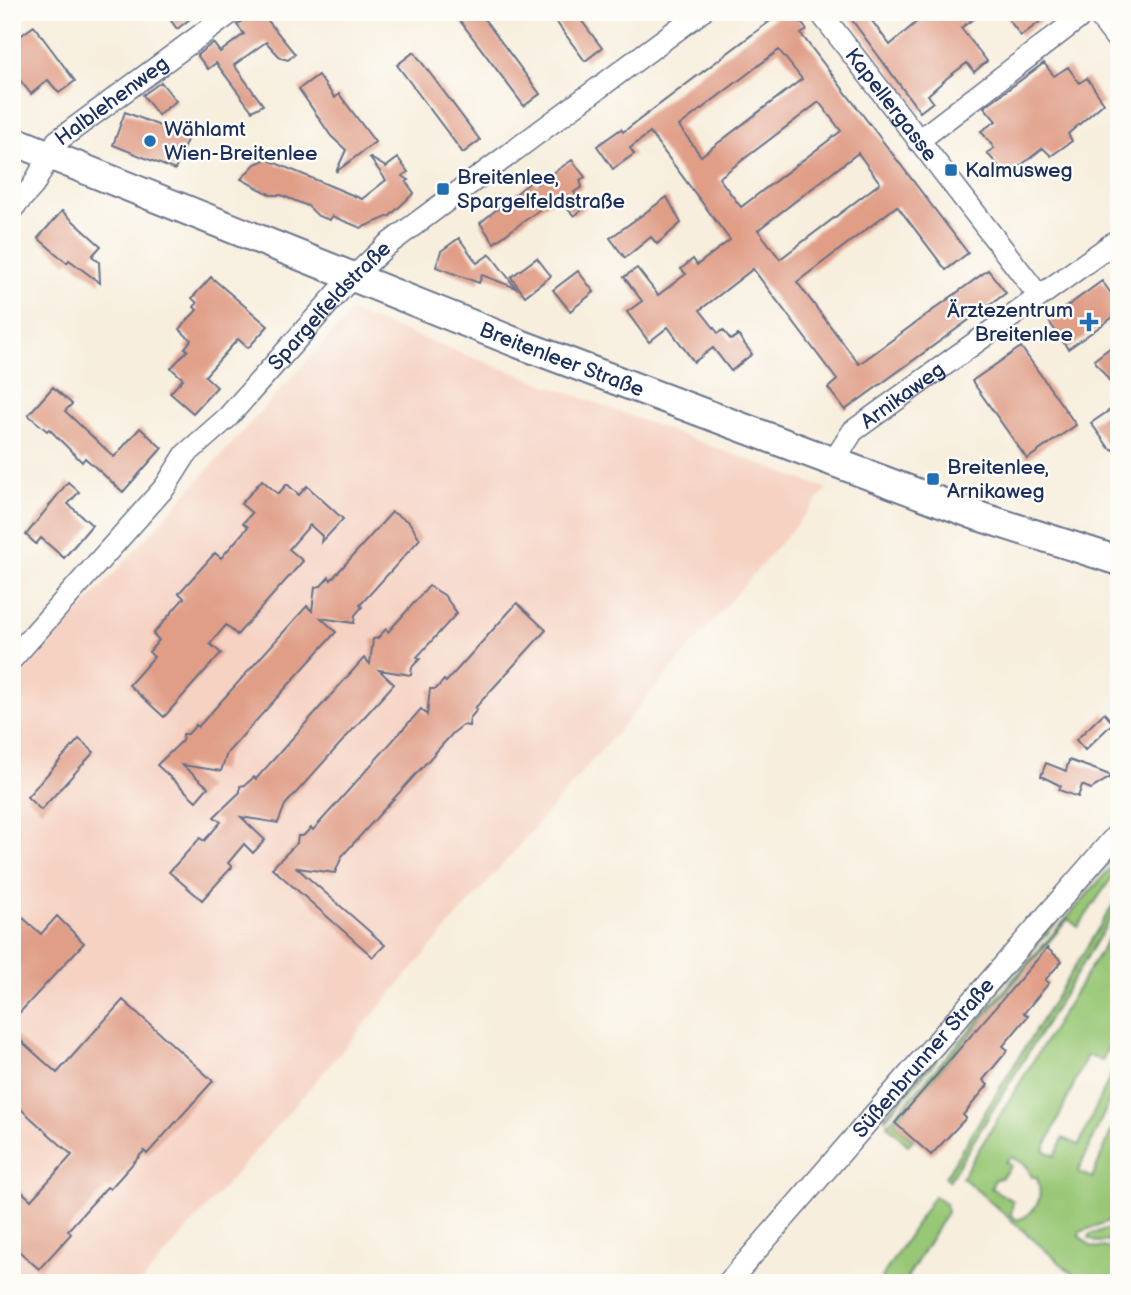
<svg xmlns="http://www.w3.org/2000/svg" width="1131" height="1295" font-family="'Balsamiq Sans',sans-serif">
  <rect width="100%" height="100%" fill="#fdfcf7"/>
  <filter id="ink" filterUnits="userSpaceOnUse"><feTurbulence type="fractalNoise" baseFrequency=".0143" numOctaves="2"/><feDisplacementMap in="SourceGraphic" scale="14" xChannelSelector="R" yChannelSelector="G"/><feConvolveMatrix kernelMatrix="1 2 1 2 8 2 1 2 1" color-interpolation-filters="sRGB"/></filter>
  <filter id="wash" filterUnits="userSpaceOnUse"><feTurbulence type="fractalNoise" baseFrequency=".00686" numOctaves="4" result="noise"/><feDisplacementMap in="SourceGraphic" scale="28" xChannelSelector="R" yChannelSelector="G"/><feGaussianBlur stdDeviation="1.57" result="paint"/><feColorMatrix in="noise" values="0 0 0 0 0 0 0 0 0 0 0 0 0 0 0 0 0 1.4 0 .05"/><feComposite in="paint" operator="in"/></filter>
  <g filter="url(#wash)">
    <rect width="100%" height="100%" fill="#f7eedd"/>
    <path fill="#f5d2c2" d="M351 312 827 489 141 1283H12V686Z"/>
    <path fill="#98c775" stroke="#5a7b6a" stroke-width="2" fill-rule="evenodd" d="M1119 839V851L885 1119V1115Z
      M1119 858V867L1078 927 1068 919 895 1123 913 1140 908 1145 887 1125Z
      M1119 895V905L949 1181 945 1177Z
      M1119 921V1046L1110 1043 1102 1061 1087 1055 1044 1150 1055 1156 1063 1138 1079 1145 1119 1057V1079L1078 1172 1092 1178 1119 1113V1183L1111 1202 1119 1206V1220L1114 1219 1080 1232 1079 1236 1092 1247 1119 1248V1283H1083L962 1177ZM1011 1157 1026 1165 1032 1177H1037C1044 1198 1038 1211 1018 1220L1011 1216 1013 1201 991 1188 995 1179 1001 1178 1011 1166 1005 1162Z
      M934 1196 946 1203 947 1212 904 1283H878Z
      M1119 1225V1241L1096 1242 1089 1238 1090 1234Z"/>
    <g id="blocks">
      <path fill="#e09e87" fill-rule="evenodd" d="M165 12H199L177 29Z
        M254 12H261L295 54 288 60 281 58 266 42 234 65 263 105 252 111 216 63 208 69 197 55 213 43 220 52 244 34 237 25Z
        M466 12H479L540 94 524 106 458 18Z
        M549 12H575L602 48 585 61Z
        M782 12H793L807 30 801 34 968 253 946 270 897 206 797 282 859 364 988 270 1006 293 845 410 828 388 837 380 753 269 700 310 718 333 723 330 731 340 738 335 752 354 731 371 713 348 694 362 668 327 649 342 627 312 642 301 624 277 637 268 658 295 686 274 681 269 693 259 697 265 730 240 650 133 630 148 634 154 613 169 597 146 621 129 623 132ZM779 50 802 79 701 156 679 126ZM819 102 841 131 741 207 719 178ZM858 153 880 183 780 259 758 230Z
        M846 12H884L872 21 890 45 928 12H983L961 28 987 61 974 72 967 63 947 78 928 95 933 102 920 112Z
        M1003 12H1036L1042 20 1021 36Z
        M34 26 75 81 59 93 48 80 31 94 12 70V42Z
        M414 52 480 140 463 153 397 65Z
        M1044 63 1054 76 1068 67 1079 83 1087 78 1104 103 1068 134 1072 141 1051 156 1043 148 1007 176 987 153 994 148 981 131 996 121 984 107Z
        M318 75 335 98 339 94 375 142 336 172 346 150 331 136 299 89Z
        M161 82 176 101 158 115 143 95Z
        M125 112 188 137 175 170 113 145Z
        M369 157 386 167 398 158 408 172 402 176 409 180 406 182 414 193 390 216 361 228 332 216 330 220 318 216 308 206 281 195H271L241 179 255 164 266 159 362 199 386 180Z
        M572 160 585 177 580 180 582 187 574 192 585 208 574 216 557 197 494 243 480 223 533 180 537 184Z
        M667 197 681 223 657 244 651 237 625 258 610 238Z
        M62 211 101 246 92 256 99 262 100 283 69 260 67 263 38 238Z
        M459 238 477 263 490 254 516 288 482 275 479 283 436 267 441 251Z
        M537 258 551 276 525 296 511 277Z
        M578 271 594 292 570 311 553 290Z
        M211 277 268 326 248 348 238 339 205 376 217 387 193 413 170 393 183 379 171 368 188 350 185 348 191 340 179 329 197 310 194 307 197 303 192 298Z
        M1102 281 1119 304V313L1068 349 1048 320Z
        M1119 341V394L1094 360Z
        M1021 347 1076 425 1027 459 972 381Z
        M53 387 72 404 65 411 114 457 140 428 162 448 123 492 85 458 82 462 49 429 47 431 28 415Z
        M1119 404V452L1109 448 1091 423Z
        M262 480 278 494 287 484 299 495 307 486 343 519 321 543 322 536 310 525 289 549 303 561 237 635 226 625 210 644 221 653 164 717 129 685 154 657 149 652 159 640 153 634 184 598 179 593 215 553 221 558 248 527 243 523 252 513 241 504Z
        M68 482 79 492 68 504 92 525 64 558 41 538 36 544 26 535Z
        M392 512 409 522 420 539 360 605 362 607 355 615 354 623 321 618 336 632 227 753 221 771 182 765 208 787 196 801 157 765 182 741 183 734H188L196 725 198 727 307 606 312 611 315 587 321 586 329 577 331 580Z
        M429 586 444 595 457 613 417 657 420 659 412 667 411 675 379 670 394 684 285 805 278 823 241 817 265 840 253 853 244 844 228 863 232 867 202 900 169 872 200 838 204 841 221 822 214 817 240 792V786L245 785 254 777 256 779 364 658 370 664 373 639 378 638 386 629 388 632Z
        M517 603 546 630 475 708 477 710 470 718 469 726 463 725 453 733 342 856 335 873 297 868 385 945 373 957 272 868 297 843 298 836H303L311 828 313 830 421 709 427 715 430 689H436L444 680 446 682Z
        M1104 713 1113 723 1085 750 1076 740Z
        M79 739 94 752 41 810 27 797Z
        M1069 760 1094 769 1112 776 1091 789 1082 785 1078 797 1059 790 1061 786 1041 776 1046 763 1066 771Z
        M12 908 41 934 57 916 84 943 12 1021Z
        M1047 948 1062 961 1045 980 1049 983 1024 1013 1028 1016 1003 1046 1008 1050 983 1080 988 1085 963 1115 966 1118 931 1155 895 1123Z
        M123 1000 213 1081 147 1154 144 1151 110 1189 107 1187 68 1230 71 1234 39 1269 12 1245V1183L31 1200 72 1155 12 1101V1033L57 1073Z"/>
    </g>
  </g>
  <g filter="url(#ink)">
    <use href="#blocks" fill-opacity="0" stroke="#68728a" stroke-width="2"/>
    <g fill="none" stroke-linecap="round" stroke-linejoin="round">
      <g stroke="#68728a" stroke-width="24">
        <g id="minor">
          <path id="s1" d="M820 12 1039 296"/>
          <path d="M1096 12 1119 42"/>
          <path d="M918 141 1087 12"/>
          <path id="s2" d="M12 209 33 186 57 141 232 12"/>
          <path id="s3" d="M833 462 853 431 1119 239"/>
          <path id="s4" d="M12 659 165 487 186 454 227 418 342 288 387 245 701 12"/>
          <path id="s5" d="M728 1283 1119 832"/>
        </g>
      </g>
      <g stroke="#68728a" stroke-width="32">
        <g id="major">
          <path id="s6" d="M12 140 520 344 978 516 1119 561"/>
        </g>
      </g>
      <use href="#minor" stroke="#fff" stroke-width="21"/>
      <use href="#major" stroke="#fff" stroke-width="28"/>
    </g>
  </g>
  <g fill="#1f6fb2" stroke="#fdfcf7" stroke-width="2.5">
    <circle cx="150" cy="141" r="7"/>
    <rect x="944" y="163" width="14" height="14" rx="3.5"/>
    <rect x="436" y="182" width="14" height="14" rx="3.5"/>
    <path d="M1085.5 311.5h7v7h7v7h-7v7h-7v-7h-7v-7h7z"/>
    <rect x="926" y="472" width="14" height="14" rx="3.5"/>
  </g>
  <g text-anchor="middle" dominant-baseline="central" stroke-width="5" stroke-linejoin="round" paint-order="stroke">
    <g font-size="21" fill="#1b2f5e" stroke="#fdfcf7">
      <text stroke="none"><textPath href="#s2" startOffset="150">Halblehenweg</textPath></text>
      <text stroke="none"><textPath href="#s1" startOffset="117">Kapellergasse</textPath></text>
      <text stroke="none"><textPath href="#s4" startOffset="476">Spargelfeldstraße</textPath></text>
      <text stroke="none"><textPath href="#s6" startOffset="592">Breitenleer Straße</textPath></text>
      <text stroke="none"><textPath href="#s3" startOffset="98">Arnikaweg</textPath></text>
      <text stroke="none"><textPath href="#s5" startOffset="298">Süßenbrunner Straße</textPath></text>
    </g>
    <g font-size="21" fill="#1b2f5e" stroke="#fdfcf7" text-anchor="start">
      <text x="164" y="129">Wählamt<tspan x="164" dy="24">Wien-Breitenlee</tspan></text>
      <text x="965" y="170">Kalmusweg</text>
      <text x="457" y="177">Breitenlee,<tspan x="457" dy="24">Spargelfeldstraße</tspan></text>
      <text x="1073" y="310" text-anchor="end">Ärztezentrum<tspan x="1073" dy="24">Breitenlee</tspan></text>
      <text x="947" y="467">Breitenlee,<tspan x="947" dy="24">Arnikaweg</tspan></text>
    </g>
  </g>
  <rect width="1131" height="1295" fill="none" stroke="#fdfcf7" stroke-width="42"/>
</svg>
